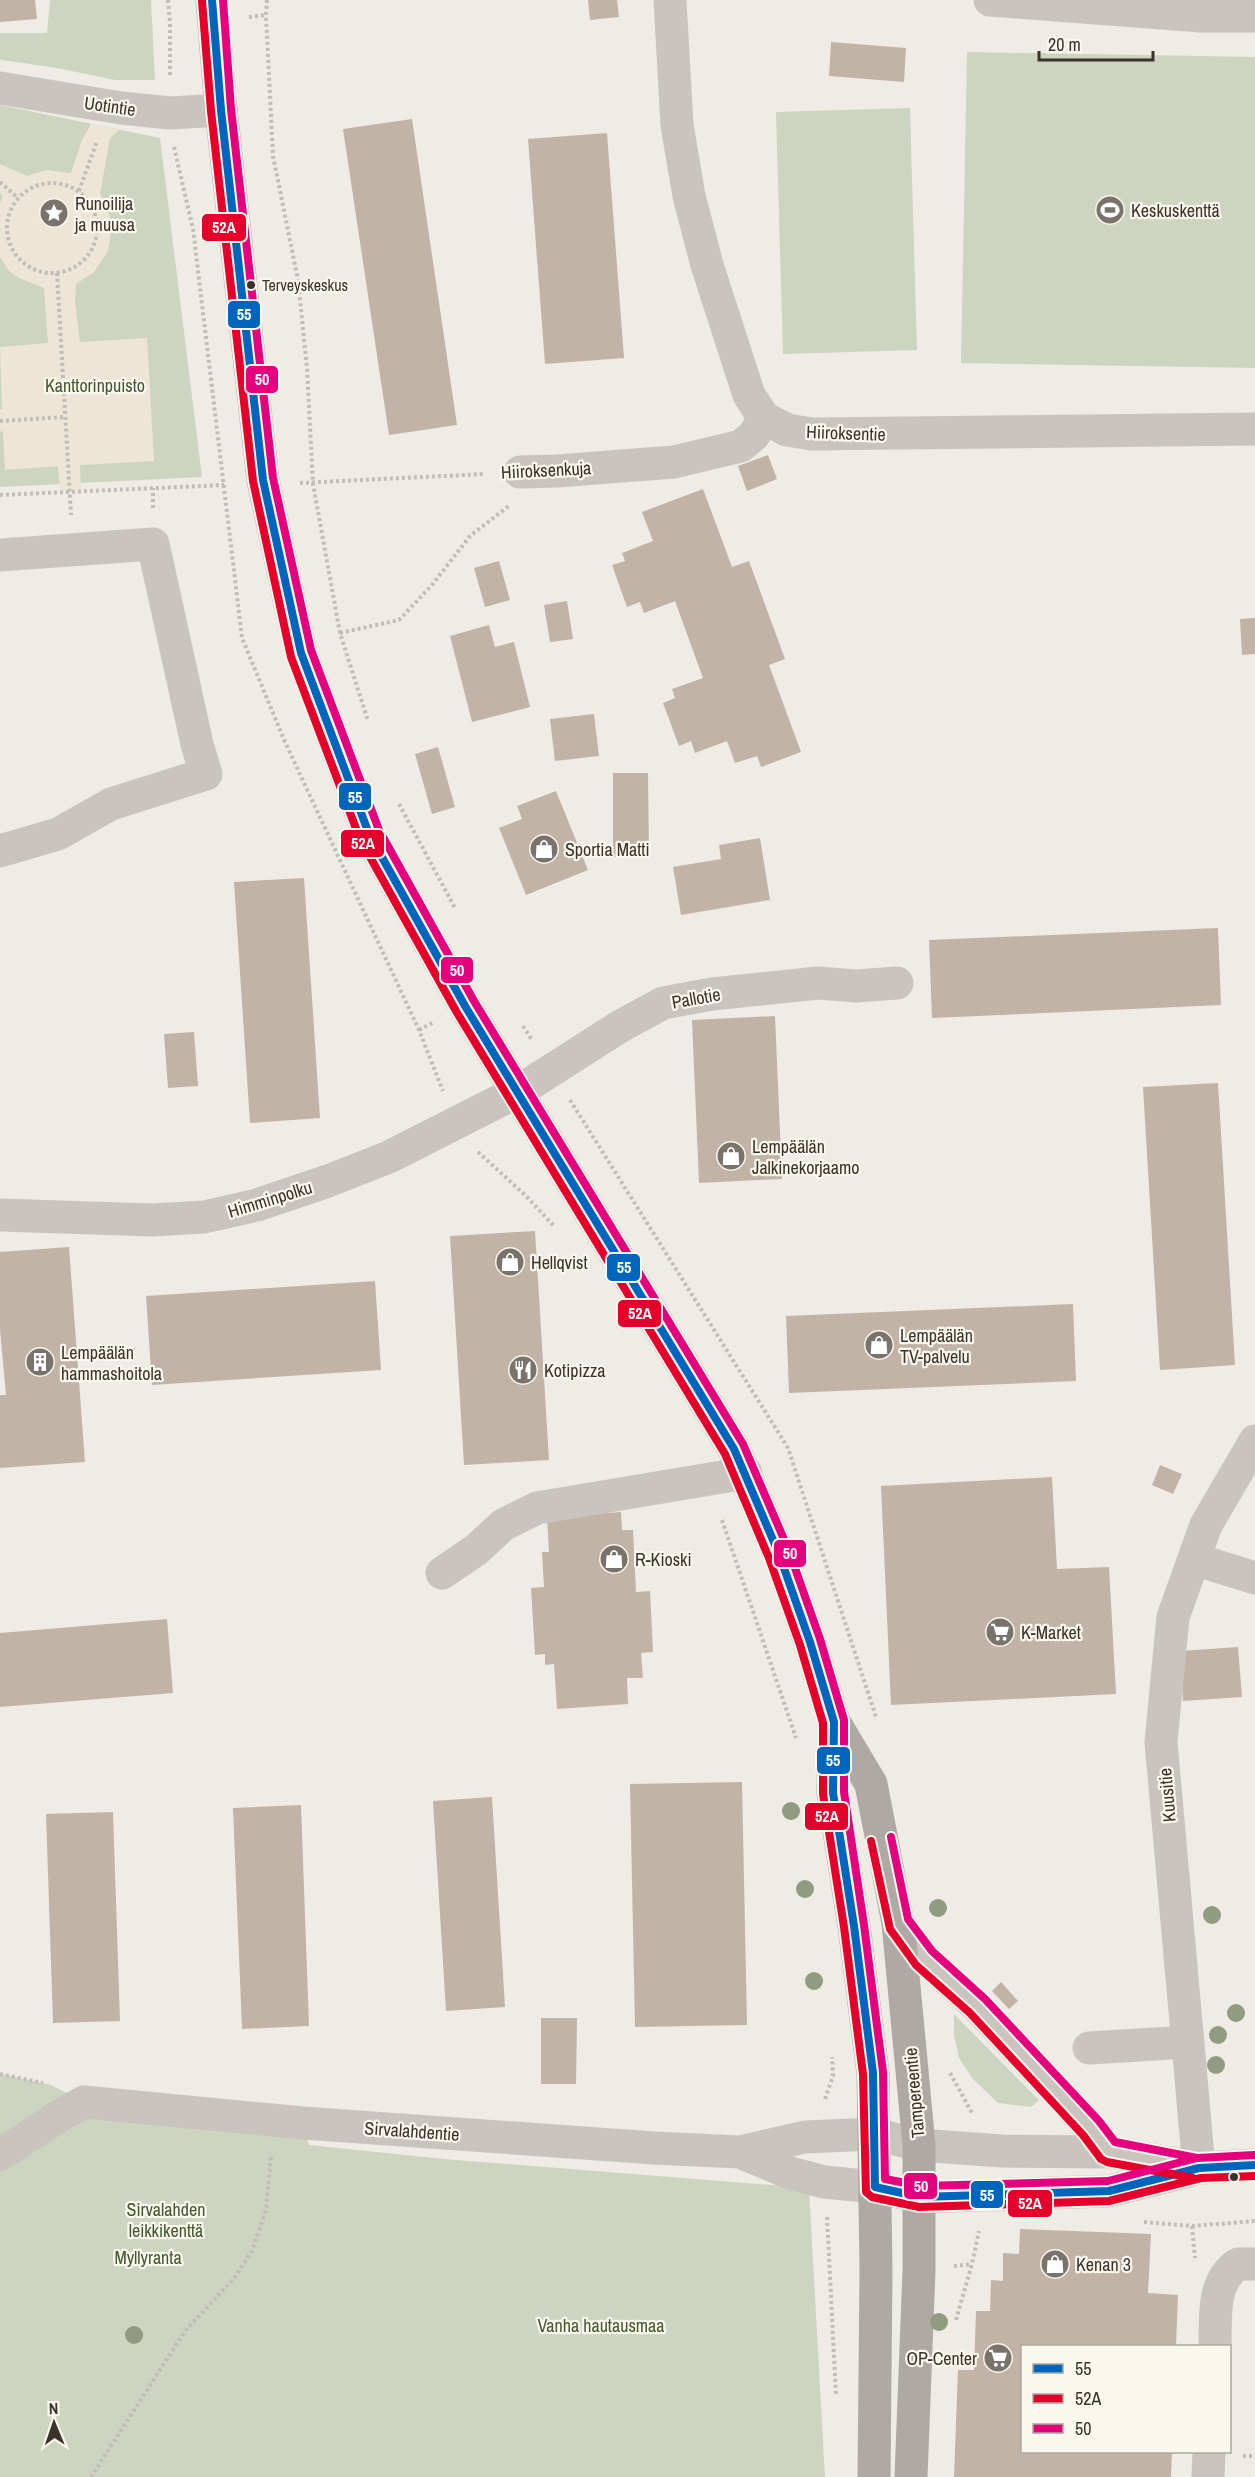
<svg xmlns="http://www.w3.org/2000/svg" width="1255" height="2477" font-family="'Archivo Narrow',sans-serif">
  <rect width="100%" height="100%" fill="#efece5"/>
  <path fill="#cdd5c0" d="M50 0H151L155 80H115L57 68 2 60 0 59V33H47Z
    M967 52 1255 57V368L961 363Z
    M0 105 160 138 202 477 0 487Z
    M910 108 917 350 783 354 776 112Z
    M954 2014 1039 2100 1031 2107 998 2103 973 2079 959 2058 954 2035Z
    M0 2074 51 2085 85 2102 303 2123 309 2145 444 2159 809 2188 825 2477H0Z"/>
  <path fill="#ede6d6" d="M91 124 119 130 110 138 100 194 107 207 112 225 108 251 94 272 76 284 75 303 80 342 147 338 154 461 80 465 81 490 60 491 58 466 5 470 3 432 0 431V409H2L0 347 48 343 44 288 19 278 9 271 0 257V203L3 196 0 193V164L27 176 46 170 71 173 82 140Z"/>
  <path fill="#c2b3a7" d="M0 0H35L37 19 0 22Z
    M588 0H617L619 17 590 20Z
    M831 42 906 48 904 82 829 76Z
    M412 119 457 425 389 435 343 129Z
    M607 133 624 358 545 364 528 139Z
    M768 455 777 479 747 491 738 466Z
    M703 489 732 567 749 561 785 659 769 665 801 752 761 767 757 756 735 763 727 741 695 753 691 741 679 746 663 703 675 698 672 689 703 678 675 601 644 613 640 602 627 607 612 565 625 561 622 553 653 541 642 512Z
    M499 561 510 600 485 607 474 568Z
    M567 601 573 639 550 642 544 605Z
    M1255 618V654L1242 655 1240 619Z
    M489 625 495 647 514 642 530 707 472 722 450 636Z
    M594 714 599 756 555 761 550 719Z
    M438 747 455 807 432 814 415 754Z
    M613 773H648L649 857H613Z
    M556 791 588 870 526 895 499 828 522 819 517 806Z
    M760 838 770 900 681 915 673 867 721 859 719 845Z
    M304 878 320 1118 250 1123 234 882Z
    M1218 928 1221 1005 932 1018 929 940Z
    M775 1016 782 1179 699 1183 692 1020Z
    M194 1032 198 1086 168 1088 164 1034Z
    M1218 1083 1235 1365 1160 1370 1143 1087Z
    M535 1231 549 1460 464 1465 450 1236Z
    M69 1247 85 1462 0 1468V1395H6L0 1329V1252Z
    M375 1281 381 1370 152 1385 146 1296Z
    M1073 1304 1076 1381 789 1393 786 1316Z
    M1160 1465 1182 1474 1173 1494 1152 1485Z
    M1052 1477 1057 1569 1109 1567 1116 1694 891 1705 881 1486Z
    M621 1512 622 1530H633L636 1592 650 1591 653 1652 641 1653 643 1678H627L628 1704 557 1709 554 1664 545 1665V1654L535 1655 531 1588 544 1587 542 1552H549L547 1517Z
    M167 1619 173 1693 0 1707V1633Z
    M1238 1647 1242 1697 1183 1701 1180 1651Z
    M742 1782 747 2025 635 2027 630 1784Z
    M492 1797 505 2007 446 2011 433 1801Z
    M301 1805 309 2026 242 2029 233 1808Z
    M113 1812 120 2021 53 2023 46 1814Z
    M1001 1982 1018 2001 1009 2009 992 1991Z
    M541 2018H577L576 2084H541Z
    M1020 2229 1151 2234 1148 2293 1178 2295 1176 2346H1022V2452H1172L1171 2477H954L958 2370H974L976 2311H990L991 2280 1003 2281V2253L1019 2254Z"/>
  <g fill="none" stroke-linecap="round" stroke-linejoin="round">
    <path stroke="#c2bdb6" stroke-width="4" stroke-dasharray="3 3" stroke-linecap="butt" d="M168 0 170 22V77
      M267 0 266 15 273 156 298 280 307 368 313 484 340 633 368 721
      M249 17 266 15
      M174 147 193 229 242 638 285 742 419 1030 443 1091
      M0 182 18 198
      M7 228a45 45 0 1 1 90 0a45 45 0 1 1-90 0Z
      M79 191 97 141
      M57 273 71 515
      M0 421 65 417
      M300 483 484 474
      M0 495 224 485
      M153 508V488
      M340 633 399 620 432 585 470 536 510 505
      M399 804 455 908
      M523 1026 532 1040
      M419 1030 434 1022
      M570 1100 788 1448 876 1717
      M478 1152 525 1195 554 1226
      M722 1520 796 1738
      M950 2073 972 2113
      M0 2074 43 2083
      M825 2099 833 2076 832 2057
      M827 2217 836 2395
      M1144 2222 1192 2226 1255 2221
      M1192 2226 1195 2258
      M954 2266 972 2264
      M956 2320 972 2264 979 2231
      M1243 2456H1255
      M91 2477 185 2331 235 2277 252 2251 266 2210 271 2157"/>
    <path stroke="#c9c5be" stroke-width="33" d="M670 0 677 125 689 196 707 265 749 395 764 418 787 430 812 434 1255 429
      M990 0 1201 16H1255
      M0 88 121 108 170 113 221 110
      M520 472 557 471 674 462 741 446 754 435 764 418
      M0 555 153 544 197 744 206 774 111 804 58 834 0 851
      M0 1215 152 1220 204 1217 257 1205 328 1181 389 1157 519 1091 619 1027 663 1003 712 994 818 983 856 986 897 983
      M1194 1559 1255 1578
      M442 1573 476 1550 503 1525 537 1508 746 1473
      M898 1923 924 1958 977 2006 1091 2128 1109 2152
      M1089 2048 1188 2042
      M740 2152 790 2173 824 2182 875 2187 920 2197 1109 2191 1189 2171
      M0 2155 59 2116 84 2102 303 2123 654 2148 740 2152 805 2137 874 2134 919 2145 1002 2151 1109 2152 1199 2168 1255 2165
      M1199 2168 1161 1742 1173 1617 1206 1525 1255 1441
      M1215 2346C1216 2318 1211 2282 1238 2264H1255
      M1208 2477 1209 2452"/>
    <path stroke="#aea9a3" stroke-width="33" d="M212 0 221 110 263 480 301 653 369 834 465 1006 734 1449 779 1554 810 1642 834 1722 871 1784 898 1923 919 2145V2270L911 2477
      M834 1722 833 1793 854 1926 873 2073 876 2270 874 2477"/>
    <g stroke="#faf7ee" stroke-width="12">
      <path id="bus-1" d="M212 0 221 110 263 480 301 653 369 834 465 1006 734 1449 779 1554 810 1642 834 1722 833 1793 854 1926 873 2073 875 2187 920 2197 1109 2191 1199 2168 1255 2165"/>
    </g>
    <g stroke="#faf7ee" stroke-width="12">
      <path id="bus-2" d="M202 1 211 111 253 481 291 657 360 839 456 1011 725 1454 769 1558 800 1645 823 1723V1794L844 1927 863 2074 866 2192 872 2197 919 2207 1109 2201 1201 2178 1255 2176
        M871 1841 890 1929 916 1965 970 2013 1083 2135 1101 2159 1107 2162 1193 2178"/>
    </g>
    <g stroke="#faf7ee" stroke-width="12">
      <path id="bus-3" d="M223 0 231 109 273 478 311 650 379 830 474 1001 743 1444 789 1551 820 1639 844 1720V1792L864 1925 883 2072 885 2179 921 2186 1108 2181 1197 2158 1254 2155
        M891 1837 908 1919 932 1951 985 1999 1099 2121 1115 2142 1197 2158"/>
    </g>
    <use href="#bus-1" stroke="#0065bd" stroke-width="8"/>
    <use href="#bus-2" stroke="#e4002b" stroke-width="8"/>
    <use href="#bus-3" stroke="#e5007d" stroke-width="8"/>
  </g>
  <g fill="#909b81">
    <circle cx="791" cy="1811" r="9"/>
    <circle cx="805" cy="1889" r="9"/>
    <circle cx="938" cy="1908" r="9"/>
    <circle cx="1212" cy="1915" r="9"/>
    <circle cx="814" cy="1981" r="9"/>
    <circle cx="1236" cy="2013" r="9"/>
    <circle cx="1218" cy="2035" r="9"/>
    <circle cx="1216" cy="2065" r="9"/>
    <circle cx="939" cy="2322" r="9"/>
    <circle cx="134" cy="2335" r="9"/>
  </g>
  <defs>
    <g id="stadium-disc" transform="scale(1.5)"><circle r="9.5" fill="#79736c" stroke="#faf7ee"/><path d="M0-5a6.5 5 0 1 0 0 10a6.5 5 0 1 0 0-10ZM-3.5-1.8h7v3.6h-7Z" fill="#fff"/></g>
    <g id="sight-disc" transform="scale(1.5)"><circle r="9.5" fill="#79736c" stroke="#faf7ee"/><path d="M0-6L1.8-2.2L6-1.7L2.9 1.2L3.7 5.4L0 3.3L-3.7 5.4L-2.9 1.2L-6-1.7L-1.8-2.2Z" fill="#fff"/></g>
    <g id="shop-disc" transform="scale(1.5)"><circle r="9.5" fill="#79736c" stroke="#faf7ee"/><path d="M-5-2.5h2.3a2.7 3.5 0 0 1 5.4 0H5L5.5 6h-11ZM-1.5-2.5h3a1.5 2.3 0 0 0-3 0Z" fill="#fff"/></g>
    <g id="building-disc" transform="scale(1.5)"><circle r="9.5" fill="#79736c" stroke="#faf7ee"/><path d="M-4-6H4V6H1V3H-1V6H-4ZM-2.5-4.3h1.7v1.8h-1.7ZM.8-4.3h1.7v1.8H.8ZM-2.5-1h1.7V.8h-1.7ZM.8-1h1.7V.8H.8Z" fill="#fff"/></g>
    <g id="restaurant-disc" transform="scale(1.5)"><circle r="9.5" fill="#79736c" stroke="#faf7ee"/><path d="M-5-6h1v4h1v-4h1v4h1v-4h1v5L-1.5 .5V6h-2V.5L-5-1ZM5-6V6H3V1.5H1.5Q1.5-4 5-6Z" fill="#fff"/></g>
    <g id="supermarket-disc" transform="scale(1.5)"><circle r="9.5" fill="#79736c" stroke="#faf7ee"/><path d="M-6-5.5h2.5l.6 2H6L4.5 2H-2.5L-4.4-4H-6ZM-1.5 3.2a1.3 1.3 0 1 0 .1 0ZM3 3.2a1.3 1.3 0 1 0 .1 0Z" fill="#fff"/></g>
  </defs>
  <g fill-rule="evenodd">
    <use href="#stadium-disc" x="1110" y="210"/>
    <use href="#sight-disc" x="54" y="213"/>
    <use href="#shop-disc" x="544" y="849"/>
    <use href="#shop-disc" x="731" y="1156"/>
    <use href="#shop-disc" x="510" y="1262"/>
    <use href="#shop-disc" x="879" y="1345"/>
    <use href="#building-disc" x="40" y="1362"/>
    <use href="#restaurant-disc" x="523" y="1370"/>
    <use href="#shop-disc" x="614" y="1559"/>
    <use href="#supermarket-disc" x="1000" y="1632"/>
    <use href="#shop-disc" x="1055" y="2264"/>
    <use href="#supermarket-disc" x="998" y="2358"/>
  </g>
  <g fill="#3a322b" stroke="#faf7ee" stroke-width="2">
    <circle cx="251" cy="285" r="5"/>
    <circle cx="1234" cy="2177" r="5"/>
  </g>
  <g text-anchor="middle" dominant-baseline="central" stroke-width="4.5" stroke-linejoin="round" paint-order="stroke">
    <g font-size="16" fill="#3a322b" stroke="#faf7ee" text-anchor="start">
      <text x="262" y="285">Terveyskeskus</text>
    </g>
    <g font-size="18" fill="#3a322b" stroke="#faf7ee">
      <text transform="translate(110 106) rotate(8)">Uotintie</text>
      <text transform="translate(846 433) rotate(2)">Hiiroksentie</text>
      <text transform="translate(546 470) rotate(-3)">Hiiroksenkuja</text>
      <text transform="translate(696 998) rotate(-10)">Pallotie</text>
      <text transform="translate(270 1199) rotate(-17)">Himminpolku</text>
      <text transform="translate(1167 1795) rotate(-95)">Kuusitie</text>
      <text transform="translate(914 2093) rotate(-95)">Tampereentie</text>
      <text transform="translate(412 2131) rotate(4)">Sirvalahdentie</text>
    </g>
    <g font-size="18" fill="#3a322b" stroke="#faf7ee" text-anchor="start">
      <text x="75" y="203">Runoilija<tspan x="75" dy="21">ja muusa</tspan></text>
      <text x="1131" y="210">Keskuskenttä</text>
      <text x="565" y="849">Sportia Matti</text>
      <text x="752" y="1146">Lempäälän<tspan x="752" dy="21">Jalkinekorjaamo</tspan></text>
      <text x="531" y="1262">Hellqvist</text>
      <text x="900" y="1335">Lempäälän<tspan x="900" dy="21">TV-palvelu</tspan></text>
      <text x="61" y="1352">Lempäälän<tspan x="61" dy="21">hammashoitola</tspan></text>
      <text x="544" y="1370">Kotipizza</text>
      <text x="635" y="1559">R-Kioski</text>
      <text x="1021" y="1632">K-Market</text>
      <text x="1076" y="2264">Kenan 3</text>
      <text x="977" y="2358" text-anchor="end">OP-Center</text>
    </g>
    <g font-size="18" fill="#43582f" stroke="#faf7ee">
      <text x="95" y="385">Kanttorinpuisto</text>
      <text x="166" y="2209">Sirvalahden<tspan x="166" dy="21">leikkikenttä</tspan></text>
      <text x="148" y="2257">Myllyranta</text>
      <text x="601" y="2325">Vanha hautausmaa</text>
    </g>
  </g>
  <g stroke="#faf7ee" stroke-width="2">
    <rect x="201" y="213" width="46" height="29" rx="6" fill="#e4002b"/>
    <rect x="227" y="300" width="34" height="29" rx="6" fill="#0065bd"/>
    <rect x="245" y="365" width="34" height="29" rx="6" fill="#e5007d"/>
    <rect x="338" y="782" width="34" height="29" rx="6" fill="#0065bd"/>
    <rect x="340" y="829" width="45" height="29" rx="6" fill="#e4002b"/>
    <rect x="440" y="956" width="34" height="28" rx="6" fill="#e5007d"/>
    <rect x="606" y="1253" width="35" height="29" rx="6" fill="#0065bd"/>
    <rect x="617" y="1299" width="45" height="29" rx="6" fill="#e4002b"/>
    <rect x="773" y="1539" width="34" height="29" rx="6" fill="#e5007d"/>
    <rect x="816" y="1746" width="35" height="29" rx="6" fill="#0065bd"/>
    <rect x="804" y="1802" width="45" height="29" rx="6" fill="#e4002b"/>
    <rect x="903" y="2172" width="35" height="28" rx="6" fill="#e5007d"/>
    <rect x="970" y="2180" width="34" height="29" rx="6" fill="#0065bd"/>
    <rect x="1007" y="2189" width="46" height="29" rx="6" fill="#e4002b"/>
  </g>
  <g font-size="16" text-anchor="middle" font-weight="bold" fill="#fff">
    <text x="224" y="233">52A</text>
    <text x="244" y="320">55</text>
    <text x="262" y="385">50</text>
    <text x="355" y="803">55</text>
    <text x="363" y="849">52A</text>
    <text x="457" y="976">50</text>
    <text x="624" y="1273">55</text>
    <text x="640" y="1319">52A</text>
    <text x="790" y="1559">50</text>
    <text x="833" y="1766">55</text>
    <text x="827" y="1822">52A</text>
    <text x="921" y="2192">50</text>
    <text x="987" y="2201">55</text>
    <text x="1030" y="2209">52A</text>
  </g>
  <rect x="1021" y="2345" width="210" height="108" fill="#faf7ee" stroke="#ada8a0" stroke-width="1.5"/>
  <rect x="1033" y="2364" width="30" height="9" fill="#0065bd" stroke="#ada8a0" stroke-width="1.5"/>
  <text x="1075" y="2375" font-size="18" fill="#3a322b">55</text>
  <rect x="1033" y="2394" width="30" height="9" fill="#e4002b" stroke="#ada8a0" stroke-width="1.5"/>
  <text x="1075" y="2405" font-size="18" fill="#3a322b">52A</text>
  <rect x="1033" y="2424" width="30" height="9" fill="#e5007d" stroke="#ada8a0" stroke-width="1.5"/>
  <text x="1075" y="2435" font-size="18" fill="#3a322b">50</text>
  <g transform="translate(54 2423) rotate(358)" stroke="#faf7ee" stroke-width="4.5" paint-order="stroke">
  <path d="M0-4.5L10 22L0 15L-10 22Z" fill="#3a322b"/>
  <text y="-9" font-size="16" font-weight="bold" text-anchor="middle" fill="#3a322b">N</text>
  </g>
  <path d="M1039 51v9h114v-9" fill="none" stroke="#3a322b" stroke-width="3"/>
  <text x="1048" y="51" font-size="18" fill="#3a322b" stroke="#faf7ee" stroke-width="4.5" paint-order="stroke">20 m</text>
</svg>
